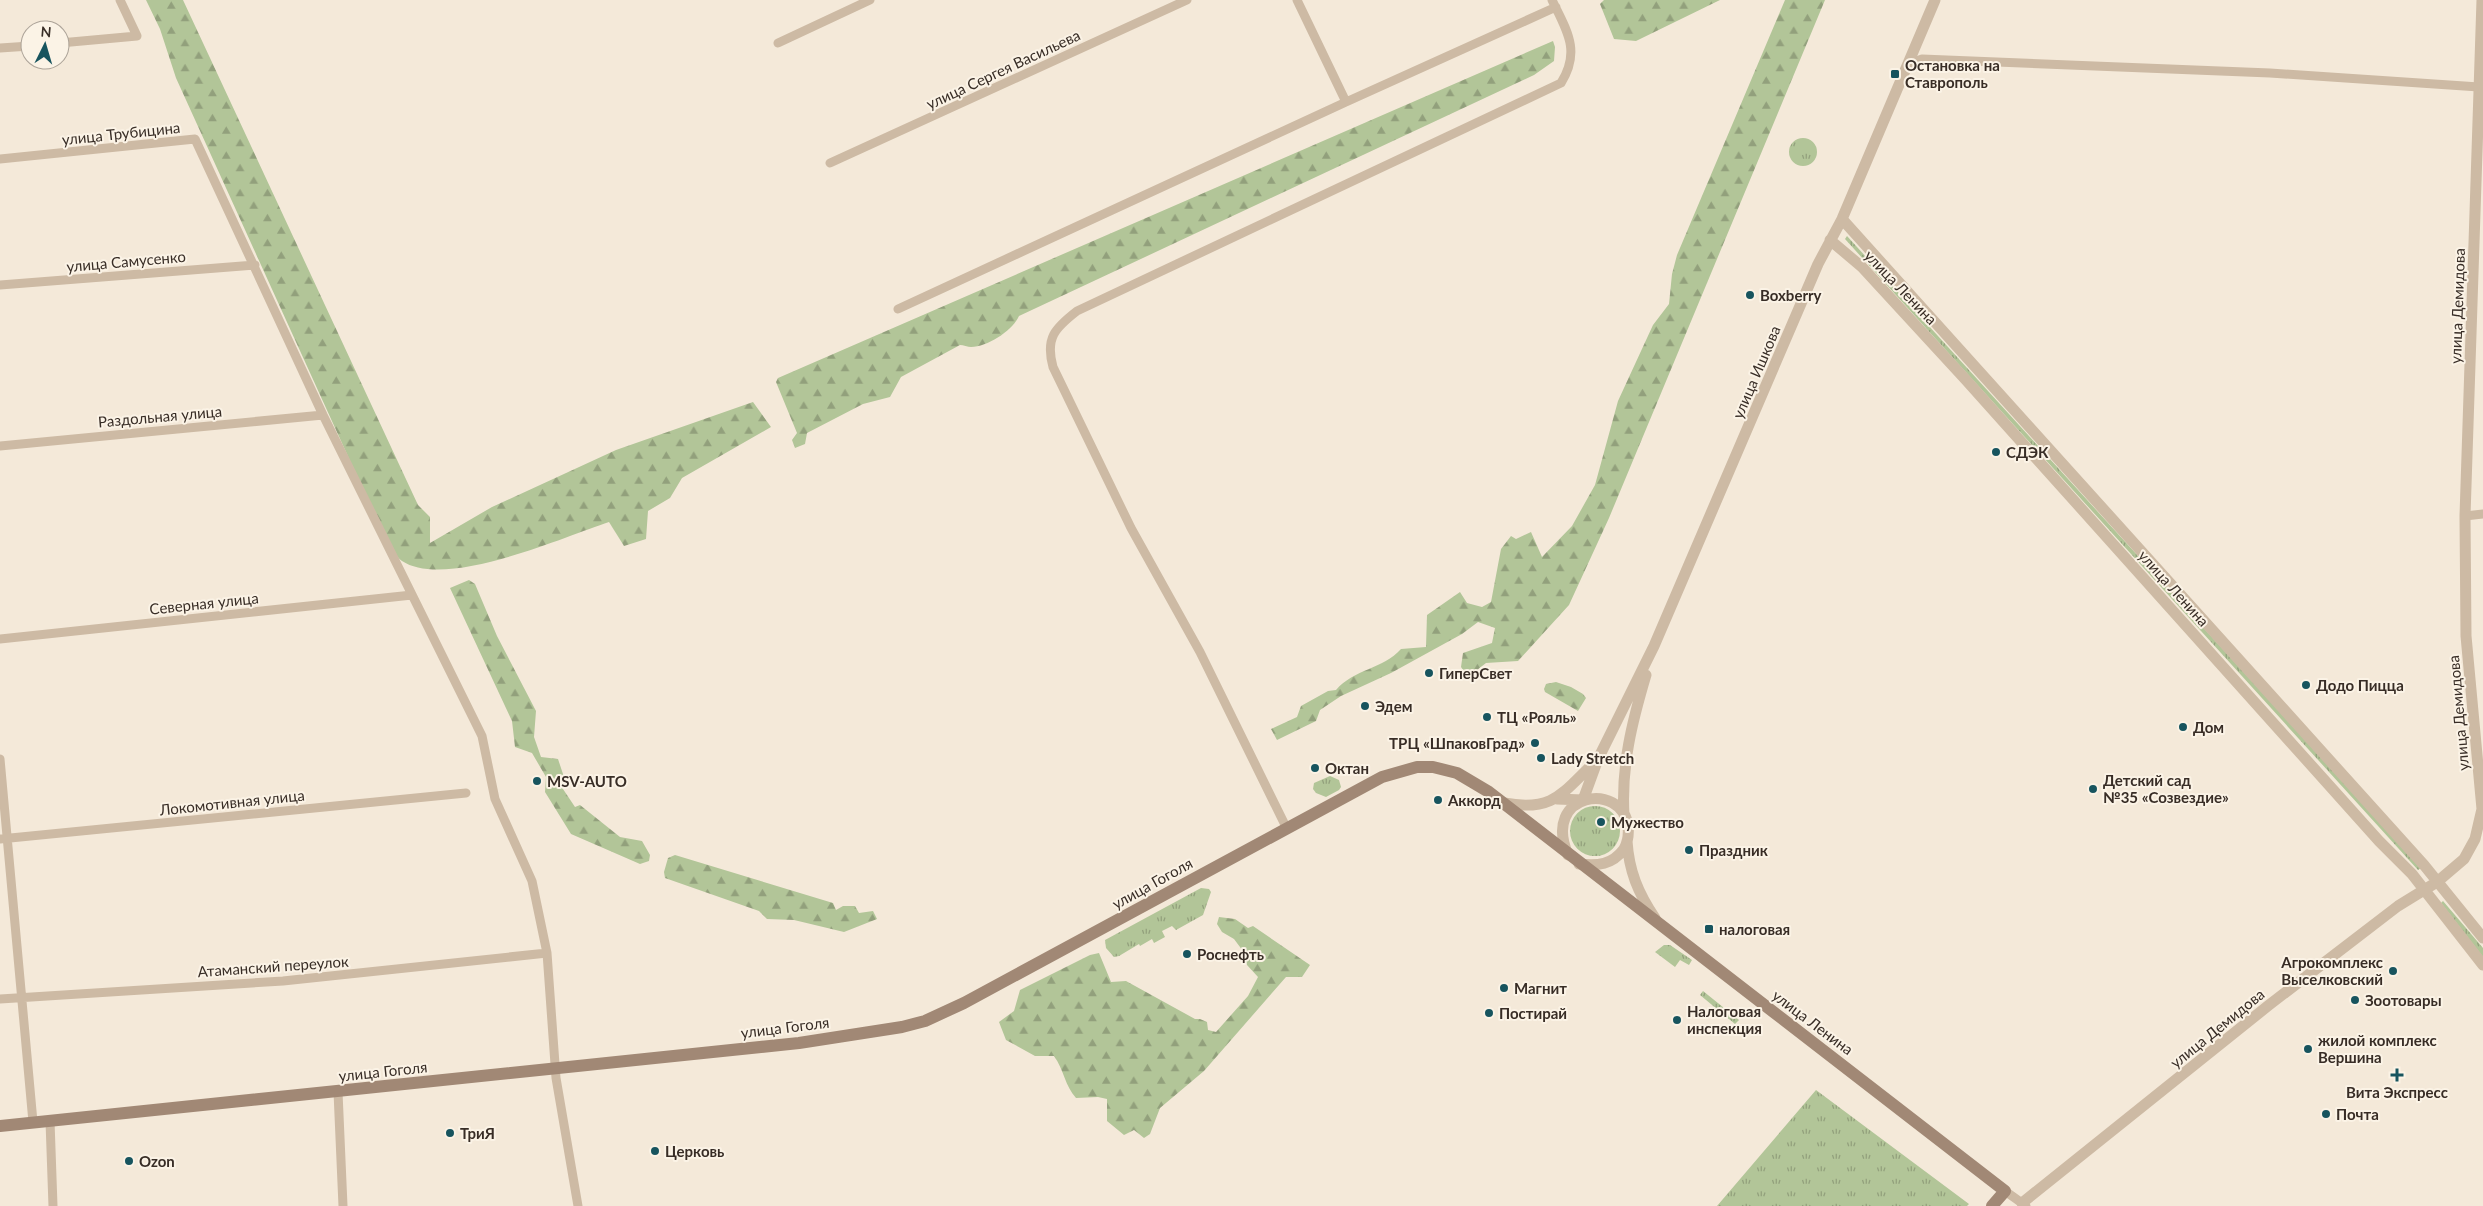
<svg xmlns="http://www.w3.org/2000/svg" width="2483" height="1206" font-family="Lato,sans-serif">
  <defs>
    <pattern id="grass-tufts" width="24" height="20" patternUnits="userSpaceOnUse" patternTransform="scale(1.25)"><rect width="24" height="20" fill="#b2c598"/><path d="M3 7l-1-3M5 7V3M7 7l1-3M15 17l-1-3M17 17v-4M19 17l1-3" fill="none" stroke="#92a07c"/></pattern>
    <pattern id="forest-firs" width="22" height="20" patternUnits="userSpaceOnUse" patternTransform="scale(1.25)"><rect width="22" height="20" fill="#b2c598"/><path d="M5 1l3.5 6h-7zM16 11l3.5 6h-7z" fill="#92a07c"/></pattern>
  </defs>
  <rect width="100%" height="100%" fill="#f4e9d9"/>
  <path fill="url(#grass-tufts)" d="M1789 152a14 14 0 1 1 28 0a14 14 0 1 1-28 0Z
    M1847 236 2421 867V868L2418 870 1845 239Z
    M1330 776 1339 780 1341 787 1339 790 1326 797 1316 793 1313 789 1314 783Z
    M1570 831a25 25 0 1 1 50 0a25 25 0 1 1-50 0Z
    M1201 888 1209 889 1211 892 1203 915 1176 930 1172 926 1162 931 1165 937 1154 943 1152 939 1140 946 1139 944 1119 956 1114 957 1106 948 1105 940Z
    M2443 901 2483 948V957L2441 903Z
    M1664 945H1670L1692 960 1689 965 1680 960 1675 967 1655 952Z
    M1703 991 1739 1020 1735 1024 1700 995Z
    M1816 1090 1969 1204 1967 1206H1717Z"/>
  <path fill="url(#forest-firs)" d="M146 0H183L418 505 430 517V543L492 507 616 450 753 402 771 427 682 478 670 498 648 511 646 539 624 546 609 522C563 537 446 590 402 561 396 557 391 546 386 540L176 78 160 29Z
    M1604 0H1720L1636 41 1614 39 1600 4Z
    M1785 0H1825L1609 518 1569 605 1518 661 1486 663 1468 677 1461 667 1463 653 1492 643 1495 628 1478 622 1462 634 1391 673 1341 696 1320 710 1316 721 1277 740 1271 729 1297 717 1301 706 1328 691 1336 690C1354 669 1383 669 1401 649L1426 647 1427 615 1460 592 1467 603 1482 607 1491 602 1501 549 1511 536 1516 539 1531 532 1542 557 1572 526 1595 485 1618 401 1653 325 1669 304 1672 274 1677 255Z
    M1553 41 1555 47 1554 61 1534 75 1019 316C1013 330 988 347 971 347 968 347 963 345 960 345L901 377 890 397 863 404 807 433 805 444 795 448 792 440 797 433 776 382 778 378Z
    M469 580 475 584 497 636 536 711 534 737 541 757 558 759 564 777 561 786 575 807 580 805 620 837 642 841 650 855 649 861 640 864 571 834 545 792 546 777 532 753 515 747 512 721 450 588Z
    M1556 682 1571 687 1583 694 1586 698 1578 711 1545 692 1544 689 1546 684Z
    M675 855 833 903 836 910 843 906H855L859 913 873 911 877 919 844 932 794 920 767 919 759 911 665 878 664 872 668 858Z
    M1219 917 1235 919 1248 928 1253 926 1310 965 1302 977H1286L1204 1071 1160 1108 1150 1134 1144 1138 1134 1130 1124 1135 1107 1121V1099L1098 1097 1076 1098C1065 1086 1064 1070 1054 1056H1035L1006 1040 999 1022 1014 1011 1020 990 1090 955 1099 953 1111 982 1126 981 1195 1019H1200L1207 1022 1208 1030 1216 1032 1248 996 1258 977 1247 965 1243 951 1234 939 1222 932 1217 924Z"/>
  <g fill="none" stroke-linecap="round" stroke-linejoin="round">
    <path stroke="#cdbaa4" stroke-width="9" d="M1297 0 1346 102
      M60 43 137 36 120 0
      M778 43 870 0
      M0 48 30 46
      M1908 64 1922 59 2270 73 2479 87
      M0 159 195 139 323 415 482 736 495 799 532 881 547 953 556 1078 578 1206
      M830 163 1187 0
      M0 285 255 265
      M898 309 1346 102 1556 7
      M0 446 323 415
      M2465 516 2483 514
      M0 639 412 595
      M0 759 33 1122
      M1287 829 1200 652 1131 528 1053 367C1045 338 1055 328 1077 311L1561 83C1581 51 1567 31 1552 0
      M0 839 466 793
      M0 999 283 981 547 953
      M338 1092 343 1206
      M50 1121 53 1206
      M2005 1191 2026 1206"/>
    <path stroke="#cdbaa4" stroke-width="11" d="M1842 219 2424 865 2483 938
      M1830 240 1862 267 1966 380 2379 841 2412 874 2483 965
      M1557 799 1583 800 1598 759 1654 646 1818 264 1842 219 1935 0
      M1504 803C1554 812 1562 793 1595 762
      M1624 815C1621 766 1632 722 1646 675
      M1627 841C1629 871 1638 893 1655 918
      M1568 855C1541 792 1622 781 1628 826 1629 835 1628 842 1624 849 1612 865 1598 866 1579 864
      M2022 1203 2269 1005 2398 906 2437 882 2464 859 2475 839 2482 809 2466 636 2465 516 2482 0"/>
    <path stroke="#a18875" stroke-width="12" d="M0 1126 799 1043 902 1027 925 1021 964 1003 1382 777 1417 767H1433L1457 773 1489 792 2005 1191 1992 1206"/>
  </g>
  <g fill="#17545e" stroke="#fbf3e6" stroke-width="2">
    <rect x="1890" y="69" width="10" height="10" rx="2.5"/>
    <circle cx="1750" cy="295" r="5"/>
    <circle cx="1996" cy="452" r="5"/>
    <circle cx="1429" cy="673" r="5"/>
    <circle cx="2306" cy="685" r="5"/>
    <circle cx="1365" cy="706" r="5"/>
    <circle cx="1487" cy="717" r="5"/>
    <circle cx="2183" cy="727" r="5"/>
    <circle cx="1535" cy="743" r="5"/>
    <circle cx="1541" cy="758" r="5"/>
    <circle cx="1315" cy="768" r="5"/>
    <circle cx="537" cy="781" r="5"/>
    <circle cx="2093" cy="789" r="5"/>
    <circle cx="1438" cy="800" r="5"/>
    <circle cx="1601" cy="822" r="5"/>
    <circle cx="1689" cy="850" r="5"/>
    <rect x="1704" y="924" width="10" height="10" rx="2.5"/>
    <circle cx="1187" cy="954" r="5"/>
    <circle cx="2393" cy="971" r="5"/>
    <circle cx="1504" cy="988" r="5"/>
    <circle cx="2355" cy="1000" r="5"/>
    <circle cx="1489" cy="1013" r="5"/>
    <circle cx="1677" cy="1020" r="5"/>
    <circle cx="2308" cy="1049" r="5"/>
    <path d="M2394.5 1067.5h5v5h5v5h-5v5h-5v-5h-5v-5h5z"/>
    <circle cx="2326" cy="1114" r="5"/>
    <circle cx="450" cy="1133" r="5"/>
    <circle cx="655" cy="1151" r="5"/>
    <circle cx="129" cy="1161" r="5"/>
  </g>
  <g text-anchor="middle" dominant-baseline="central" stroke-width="4" stroke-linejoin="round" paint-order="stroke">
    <g font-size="15" font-weight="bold" fill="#382d26" stroke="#fbf3e6" text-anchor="start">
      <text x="1905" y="65">Остановка на<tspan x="1905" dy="17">Ставрополь</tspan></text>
      <text x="1760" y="295">Boxberry</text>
      <text x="2006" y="452">СДЭК</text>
      <text x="1439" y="673">ГиперСвет</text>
      <text x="2316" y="685">Додо Пицца</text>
      <text x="1375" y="706">Эдем</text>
      <text x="1497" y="717">ТЦ «Рояль»</text>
      <text x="2193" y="727">Дом</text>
      <text x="1525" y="743" text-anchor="end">ТРЦ «ШпаковГрад»</text>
      <text x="1551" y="758">Lady Stretch</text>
      <text x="1325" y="768">Октан</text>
      <text x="2103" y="780">Детский сад<tspan x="2103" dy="17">№35 «Созвездие»</tspan></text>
      <text x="547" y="781">MSV-AUTO</text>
      <text x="1448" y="800">Аккорд</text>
      <text x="1611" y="822">Мужество</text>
      <text x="1699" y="850">Праздник</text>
      <text x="1719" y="929">налоговая</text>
      <text x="1197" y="954">Роснефть</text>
      <text x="2383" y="962" text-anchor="end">Агрокомплекс<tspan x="2383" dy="17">Выселковский</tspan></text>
      <text x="1514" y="988">Магнит</text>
      <text x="2365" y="1000">Зоотовары</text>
      <text x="1687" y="1011">Налоговая<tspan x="1687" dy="17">инспекция</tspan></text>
      <text x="1499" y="1013">Постирай</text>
      <text x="2318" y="1040">жилой комплекс<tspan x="2318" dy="17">Вершина</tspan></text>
      <text x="2397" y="1092" text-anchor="middle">Вита Экспресс</text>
      <text x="2336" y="1114">Почта</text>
      <text x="460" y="1133">ТриЯ</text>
      <text x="665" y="1151">Церковь</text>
      <text x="139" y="1161">Ozon</text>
    </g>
    <g font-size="15" fill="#382d26" stroke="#fbf3e6">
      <text transform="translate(1003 69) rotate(-25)">улица Сергея Васильева</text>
      <text transform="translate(121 133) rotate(-6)">улица Трубицина</text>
      <text transform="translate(126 261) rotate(-5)">улица Самусенко</text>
      <text transform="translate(1901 287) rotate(46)">улица Ленина</text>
      <text transform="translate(2457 306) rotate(-88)">улица Демидова</text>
      <text transform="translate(1756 372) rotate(-67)">улица Ишкова</text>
      <text transform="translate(160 416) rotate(-5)">Раздольная улица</text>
      <text transform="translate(2174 588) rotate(48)">улица Ленина</text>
      <text transform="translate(204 603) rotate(-6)">Северная улица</text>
      <text transform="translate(2458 713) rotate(-95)">улица Демидова</text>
      <text transform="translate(232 802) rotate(-6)">Локомотивная улица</text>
      <text transform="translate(1152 883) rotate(-29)">улица Гоголя</text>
      <text transform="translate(273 966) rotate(-4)">Атаманский переулок</text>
      <text transform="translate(1813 1022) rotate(37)">улица Ленина</text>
      <text transform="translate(785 1027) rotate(-7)">улица Гоголя</text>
      <text transform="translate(2217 1028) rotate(-39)">улица Демидова</text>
      <text transform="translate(383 1071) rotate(-6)">улица Гоголя</text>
    </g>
  </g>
  <g transform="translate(45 45) rotate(5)"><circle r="24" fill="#fbf3e6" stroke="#ada499"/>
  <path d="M0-4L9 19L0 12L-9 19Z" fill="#17545e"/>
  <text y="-8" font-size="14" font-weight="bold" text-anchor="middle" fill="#382d26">N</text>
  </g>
</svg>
